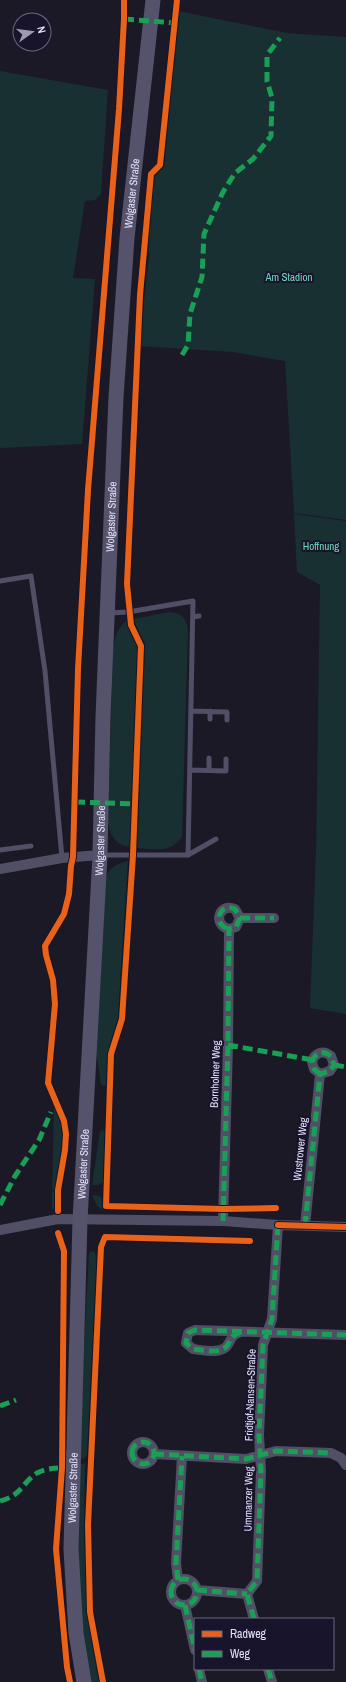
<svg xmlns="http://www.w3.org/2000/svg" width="346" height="1682" font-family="'Archivo Narrow',sans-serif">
  <rect width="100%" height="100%" fill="#1c1926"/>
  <path fill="#183032" d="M178 11 287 33 346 37V520L294 513 285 361 233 352 139 346 149 256 147 235 153 177 164 167Z
    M0 71 108 90 101 194 95 200 85 201 73 278 95 279 82 444 0 448Z
    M294 514 346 521V1014L310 1008 316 853 320 585 297 572Z
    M170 612C181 613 185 617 188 628L182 837C169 854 156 849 137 848L145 644 133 619Z
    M126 621 138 646 130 847C115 845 110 835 108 821L113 649C115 637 117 629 126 621Z
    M128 861 118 1018 107 1054V1086L101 1085 96 1050 106 877C110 866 118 864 128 861Z
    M54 1107C57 1112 61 1116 62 1121 70 1142 61 1169 58 1190H52Z
    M102 1130 105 1132 103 1182 98 1185H92L100 1131Z
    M52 1191H58L57 1209H52Z
    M92 1195 99 1196 102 1198 103 1210 97 1206Z
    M94 1251 97 1258 87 1454 86 1457 83 1459 78 1455 89 1254 90 1252Z
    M85 1463 84 1534 88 1612 100 1682H92L84 1641 76 1565 78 1469 81 1464Z"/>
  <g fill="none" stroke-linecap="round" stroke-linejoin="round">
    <path stroke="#514f65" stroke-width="5" d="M0 581 31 576 45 671 62 858
      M193 617 199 616
      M191 711 227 712V720
      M210 711V719
      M190 770 226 771V759
      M209 770V758
      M0 850 31 846
      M101 855H188L193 601 128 612 109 613
      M188 855 216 839"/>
    <path stroke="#514f65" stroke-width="10" d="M0 869 62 858 100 855
      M240 918H274
      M223 1221 228 1045 229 929 236 927 240 918 235 909C219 902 212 925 229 929
      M305 1226 320 1074 330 1071 334 1065 331 1056C323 1050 315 1052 312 1062L314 1069 320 1074
      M0 1230 58 1219 223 1221 278 1225 346 1227
      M241 1332C227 1336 232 1345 223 1349 215 1353 201 1350 193 1349L186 1343 188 1333 195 1330 346 1335
      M132 1453a11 11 0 1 1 22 0a11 11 0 1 1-22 0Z
      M154 1454 246 1459 276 1451 331 1453 341 1458 346 1465
      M171 1592a13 13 0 1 1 26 0a13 13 0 1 1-26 0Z
      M178 1580 176 1563 182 1456
      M197 1590 247 1594
      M185 1605 195 1650
      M254 1619 247 1594 257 1581 261 1471 259 1435 263 1345 272 1319 278 1225
      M199 1669 202 1682
      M268 1669 272 1682"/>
    <path stroke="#54536b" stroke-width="15" id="s1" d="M84 1682 76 1633 71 1549 80 1220 100 855 103 717 116 397 127 238 153 0"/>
    <path stroke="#1a9f57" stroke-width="5" stroke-dasharray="10 5" stroke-linecap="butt" d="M124 19 175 23
      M182 355 188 345 190 314 202 277 204 234 223 192 235 173 253 159 271 136 272 98 267 81V55L280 38
      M75 802 135 804
      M240 918H274
      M228 1045 313 1060
      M334 1065 346 1067
      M0 1205 15 1176 39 1140 51 1112
      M223 1221 228 1045 229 929 236 927 240 918 235 909C219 902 212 925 229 929
      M305 1226 320 1074 330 1071 334 1065 331 1056C323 1050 315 1052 312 1062L314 1069 320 1074
      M241 1332C227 1336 232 1345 223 1349 215 1353 201 1350 193 1349L186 1343 188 1333 195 1330 346 1335
      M0 1406 16 1400
      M132 1453a11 11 0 1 1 22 0a11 11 0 1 1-22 0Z
      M154 1454 246 1459 276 1451 331 1453
      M0 1501C21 1496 22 1483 37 1473 44 1469 54 1468 62 1468
      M171 1592a13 13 0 1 1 26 0a13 13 0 1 1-26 0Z
      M178 1580 176 1563 182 1456
      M197 1590 247 1594
      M185 1605 195 1650
      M254 1619 247 1594 257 1581 261 1471 259 1435 263 1345 272 1319 278 1225
      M199 1669 202 1682
      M268 1669 272 1682"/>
    <g stroke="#18142b" stroke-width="8">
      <path id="cycleway" d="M177 0 160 165 151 174 140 295 127 584 131 625 141 646 133 855 122 1019 111 1054 106 1206 223 1209 276 1208
        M58 1211V1190L65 1150 66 1134 64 1121 48 1083 55 1004 53 980 46 955 45 946 64 914 69 894 71 866 73 857 78 669 88 490 119 109 124 19V0
        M278 1225 346 1227
        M58 1233 64 1251 62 1468 56 1549 67 1667 70 1682
        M103 1682 90 1612 88 1525 101 1247 105 1237 250 1241"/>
    </g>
    <use href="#cycleway" stroke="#ea6118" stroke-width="6"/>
  </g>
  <g text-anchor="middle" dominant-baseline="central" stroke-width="4" stroke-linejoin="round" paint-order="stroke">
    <g font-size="11" fill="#e4e0fc" stroke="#18142b">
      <text stroke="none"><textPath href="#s1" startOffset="1491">Wolgaster Straße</textPath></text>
      <text stroke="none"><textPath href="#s1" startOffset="1167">Wolgaster Straße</textPath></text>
      <text stroke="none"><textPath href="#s1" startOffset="843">Wolgaster Straße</textPath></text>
      <text transform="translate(215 1074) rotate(-88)">Bornholmer Weg</text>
      <text transform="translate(300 1149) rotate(-84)">Wustrower Weg</text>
      <text stroke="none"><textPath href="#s1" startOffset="519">Wolgaster Straße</textPath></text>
      <text transform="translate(250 1395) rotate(-88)">Fridtjof-Nansen-Straße</text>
      <text stroke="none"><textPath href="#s1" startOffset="195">Wolgaster Straße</textPath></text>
      <text transform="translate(248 1499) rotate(-89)">Ummanzer Weg</text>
    </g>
    <g font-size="11" fill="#70d8bf" stroke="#18142b">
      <text x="289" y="277">Am Stadion</text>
      <text x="321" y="546">Hoffnung</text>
    </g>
  </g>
  <rect x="194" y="1618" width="140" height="52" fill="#18142b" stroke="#6a667f"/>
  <rect x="202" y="1631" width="20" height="6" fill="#ea6118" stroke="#6a667f"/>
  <text x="230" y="1638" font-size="12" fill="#e4e0fc">Radweg</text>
  <rect x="202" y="1651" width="20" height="6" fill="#1a9f57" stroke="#6a667f"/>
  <text x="230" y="1658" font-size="12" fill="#e4e0fc">Weg</text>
  <g transform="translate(32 32) rotate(76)"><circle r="19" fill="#18142b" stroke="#6a667f"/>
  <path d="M0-3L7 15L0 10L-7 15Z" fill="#9e9ab1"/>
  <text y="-6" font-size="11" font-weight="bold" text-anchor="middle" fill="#e4e0fc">N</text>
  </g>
</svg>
